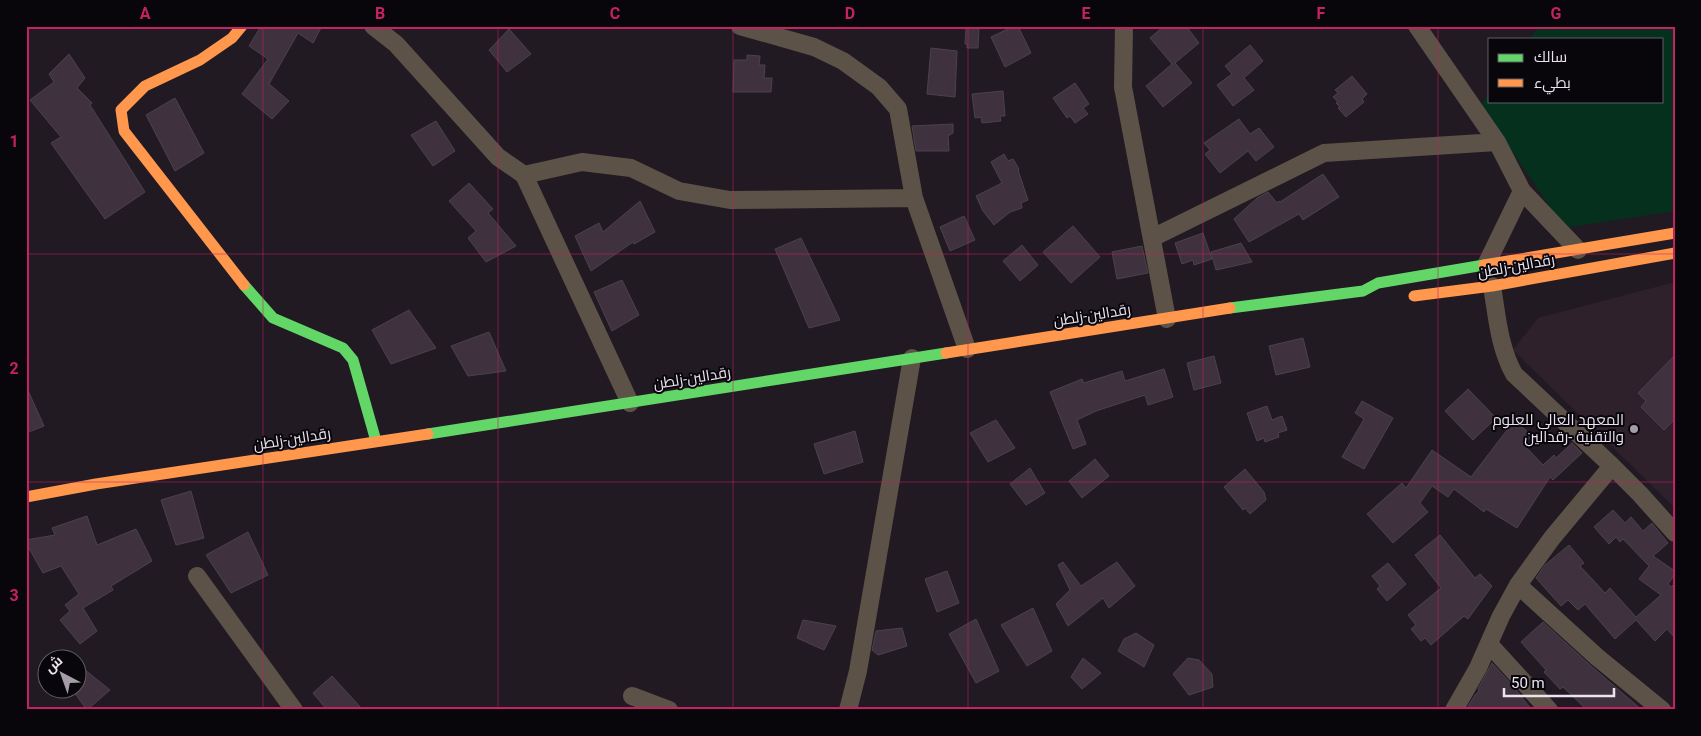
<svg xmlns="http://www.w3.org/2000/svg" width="1701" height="736" font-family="Roboto,Cairo,sans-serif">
  <rect width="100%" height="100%" fill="#211a23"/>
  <path fill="#2e212c" d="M1675 282V508L1513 350 1538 318Z"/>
  <path fill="#04301d" d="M1539 26H1675V211L1564 228 1481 105 1490 93V101H1662V39H1530Z"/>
  <path fill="#40313f" stroke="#49434a" d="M261 26H322L313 43 298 33 269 84 289 101 272 119 242 94 268 59 249 46Z
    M1014 26H1018L1031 53 1005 67 991 37Z
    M1164 26H1186L1199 43 1175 63 1192 83 1163 107 1146 86 1172 64 1150 38Z
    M966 27 979 28 978 48H967V44H965Z
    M509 29 531 54 507 72 489 50Z
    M1250 45 1263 61 1244 78 1254 90 1233 106 1217 85 1232 74 1225 66Z
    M931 48 957 51 955 97 927 94Z
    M69 54 85 78 77 88 92 103 90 105 145 192 105 219 51 143 61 137 30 100 54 82 49 74Z
    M747 55 760 56 759 65H765L764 78H772L771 92H733L734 60H747Z
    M1352 76 1367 94 1362 99 1364 102 1346 117 1338 108 1340 107 1336 103 1338 102 1333 97 1338 93 1335 90Z
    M1075 83 1089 104 1083 108 1088 114 1075 123 1070 116 1067 118 1053 98Z
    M1003 91 1005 116H1000L1001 121 982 123 981 117 975 118 972 94Z
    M175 98 204 153 175 171 146 115Z
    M1239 119 1250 134 1259 128 1274 147 1256 161 1248 151 1220 173 1205 154 1210 150 1204 143Z
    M436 121 455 151 433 166 411 135Z
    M953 124V133L948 136 949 151H916L912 126Z
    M1004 154 1008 161 1013 159 1019 169 1018 170 1028 200 1021 203 1022 208 1010 212 994 225 983 211 976 196 1002 183 991 162Z
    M1323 174 1339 197 1303 220 1299 214 1249 242 1234 219 1257 198 1268 192 1277 203 1279 201 1280 202Z
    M469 183 493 209 488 213 516 246 486 262 468 238 476 231 449 201Z
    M640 201 655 232 634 244 633 242 591 271 575 236 599 223 603 232Z
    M964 216 975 240 950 251 940 227Z
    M1073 226 1100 257 1071 283 1043 252Z
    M1203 233 1212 259 1194 265 1193 260 1182 264 1175 243Z
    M801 238 840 320 809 328 775 249Z
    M1241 243 1252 262 1216 270 1211 252Z
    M1022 245 1038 265 1020 281 1003 261Z
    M1142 246 1148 273 1117 279 1112 252Z
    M622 280 639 315 612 331 594 292Z
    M409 310 436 348 391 364 372 330Z
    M489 332 506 371 468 376 451 346Z
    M1303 338 1310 367 1276 375 1269 346Z
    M1675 355V419L1664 430 1641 407 1646 401 1638 393Z
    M1214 356 1221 383 1194 390 1187 363Z
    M1164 369 1173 397 1148 405 1145 395 1096 411 1077 420 1086 444 1073 449 1050 392 1082 379 1084 383 1122 371 1125 381Z
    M26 386 44 426 26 433Z
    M1468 389 1496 418 1473 440 1445 411Z
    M1362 401 1393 418 1364 469 1342 457 1364 419 1355 413Z
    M1267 406 1272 420 1282 416 1287 430 1278 433 1279 437 1265 442 1264 438 1257 441 1247 413Z
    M996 420 1015 448 988 462 970 433Z
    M1514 421 1532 435 1524 445 1543 465 1554 455 1556 458 1572 443 1582 453 1553 480 1550 477 1517 528 1486 509 1484 512 1454 489 1448 497 1432 486 1420 503 1428 512 1393 543 1367 514 1402 483 1406 488 1432 450 1471 477Z
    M855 431 863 462 824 474 814 444Z
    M1095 459 1109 476 1082 498 1069 481Z
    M1030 468 1045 493 1026 505 1010 484Z
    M1245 469 1264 492 1266 500 1250 514 1245 508 1243 510 1224 487Z
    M191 491 204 538 176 545 161 500Z
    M1613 510 1625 523 1631 517 1643 531 1652 523 1668 543 1653 556 1675 571V574L1668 584 1671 587 1675 583V638L1667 629 1655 641 1636 620 1615 639 1585 604 1578 610 1568 600 1561 606 1536 578 1545 565 1569 545 1584 563 1580 566 1605 593 1610 588 1636 617 1661 595 1639 579 1649 566 1623 539 1620 542 1616 537 1609 544 1594 527Z
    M87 516 97 545 136 529 152 561 111 586 113 590 83 608 97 631 80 644 60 620 70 611 65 605 79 594 61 566 43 573 26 543V540L55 535 52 528Z
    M248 532 268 575 231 593 206 555Z
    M1440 535 1475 578 1480 574 1492 586 1468 619 1464 616 1431 645 1425 638 1421 641 1411 629 1416 625 1408 615 1441 588 1415 555Z
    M1063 562 1081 586 1117 562 1135 586 1109 608 1103 598 1068 626 1056 604 1070 590 1058 565Z
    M1388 563 1406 584 1387 601 1377 589 1380 586 1372 576Z
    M947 571 959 603 937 612 925 579Z
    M1033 608 1052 651 1027 666 1001 625Z
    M976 619 999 671 976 683 949 634Z
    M803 620 836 626 824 650 797 638Z
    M1543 622 1590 665 1642 710H1587L1563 687 1560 689 1544 672 1546 670 1521 642Z
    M902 628 907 646 878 655 872 650 876 631Z
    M1136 633 1154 645 1144 667 1118 651 1124 639Z
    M1083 658 1101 673 1082 689 1071 677Z
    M1188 658 1199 660 1212 674 1213 687 1189 695 1173 674Z
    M1492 663 1513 686 1532 710H1466L1475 695 1479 691 1478 689Z
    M84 669 110 690 87 710 71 688H78V679Z
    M332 676 363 710H327L313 693Z"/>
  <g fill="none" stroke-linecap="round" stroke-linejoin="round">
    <path stroke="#5d5247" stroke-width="18" d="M373 26 396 44 498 157 524 175 630 403
      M740 26 814 47 843 61 879 87 898 109 914 198 967 349
      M1124 26 1123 87 1167 319
      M1417 26 1497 142 1522 191 1578 250
      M524 175 582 162 631 168 679 191 730 200 914 198
      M1152 238 1324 153 1497 142
      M1486 265 1522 191
      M1492 286C1497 316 1499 347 1514 374L1612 466 1640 494 1675 533
      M197 576 294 710
      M1518 585 1597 657 1662 710
      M1489 644 1549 710
      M632 696 669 710
      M848 710 858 671 912 358
      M1454 710 1478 668 1501 616 1518 585 1552 538 1612 466"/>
    <path stroke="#63d668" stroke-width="11" d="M244 285 273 318 343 348 353 360 376 441
      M1230 308 1363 291 1378 283 1484 265
      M428 434 946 353"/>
    <path stroke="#ff974d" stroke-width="11" d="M242 26 232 38 200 60 145 86 121 110 124 131 244 285
      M1484 265 1675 233
      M1414 296 1492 286 1675 253
      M946 353 1230 308
      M26 497 96 484 428 434"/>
  </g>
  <path fill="none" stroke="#c42262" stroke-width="1" stroke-opacity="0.55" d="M263 26V710M498 26V710M733 26V710M968 26V710M1203 26V710M1438 26V710M26 254H1675M26 482H1675"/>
  <circle fill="#a49da8" stroke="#08050b" stroke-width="2" cx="1634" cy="429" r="5"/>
  <g text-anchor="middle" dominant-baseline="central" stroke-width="4" stroke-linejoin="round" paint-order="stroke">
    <g font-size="15" fill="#ebe4f0" stroke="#08050b">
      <text transform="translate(1516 266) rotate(-10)">رقدالين-زلطن</text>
      <text transform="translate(1092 315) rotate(-9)">رقدالين-زلطن</text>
      <text transform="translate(692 378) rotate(-9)">رقدالين-زلطن</text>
      <text transform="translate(292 439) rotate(-9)">رقدالين-زلطن</text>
    </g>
    <g font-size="15" fill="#ebe4f0" stroke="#08050b" text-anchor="end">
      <text x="1624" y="420">المعهد العالي للعلوم<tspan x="1624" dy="17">والتقنية -رقدالين</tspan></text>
    </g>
  </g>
  <rect width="1701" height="736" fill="none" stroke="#08050b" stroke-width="55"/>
  <rect x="1488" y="38" width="175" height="65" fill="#08050b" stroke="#635e67"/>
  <rect x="1498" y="54" width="25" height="8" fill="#63d668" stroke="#635e67"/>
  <text x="1534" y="62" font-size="15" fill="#ebe4f0">سالك</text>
  <rect x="1498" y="79" width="25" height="8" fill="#ff974d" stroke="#635e67"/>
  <text x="1534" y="88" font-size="15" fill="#ebe4f0">بطيء</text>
  <g transform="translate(62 674) rotate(319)"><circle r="24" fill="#08050b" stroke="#635e67"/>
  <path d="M0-4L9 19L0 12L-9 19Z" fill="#a49da8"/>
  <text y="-8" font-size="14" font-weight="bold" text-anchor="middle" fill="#ebe4f0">ش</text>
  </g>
  <path d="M1504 688v8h110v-8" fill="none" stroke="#ebe4f0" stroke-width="2.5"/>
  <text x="1511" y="688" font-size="15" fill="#ebe4f0" stroke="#08050b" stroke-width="4" paint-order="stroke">50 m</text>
  <rect x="28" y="28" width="1646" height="680" fill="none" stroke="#c42262" stroke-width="2"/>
  <g font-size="16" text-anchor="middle" font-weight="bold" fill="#c42262">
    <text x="145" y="19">A</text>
    <text x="380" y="19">B</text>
    <text x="615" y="19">C</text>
    <text x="850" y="19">D</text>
    <text x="1086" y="19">E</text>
    <text x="1321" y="19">F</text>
    <text x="1556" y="19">G</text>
    <text x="14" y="147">1</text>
    <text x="14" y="374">2</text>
    <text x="14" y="601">3</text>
  </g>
</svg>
